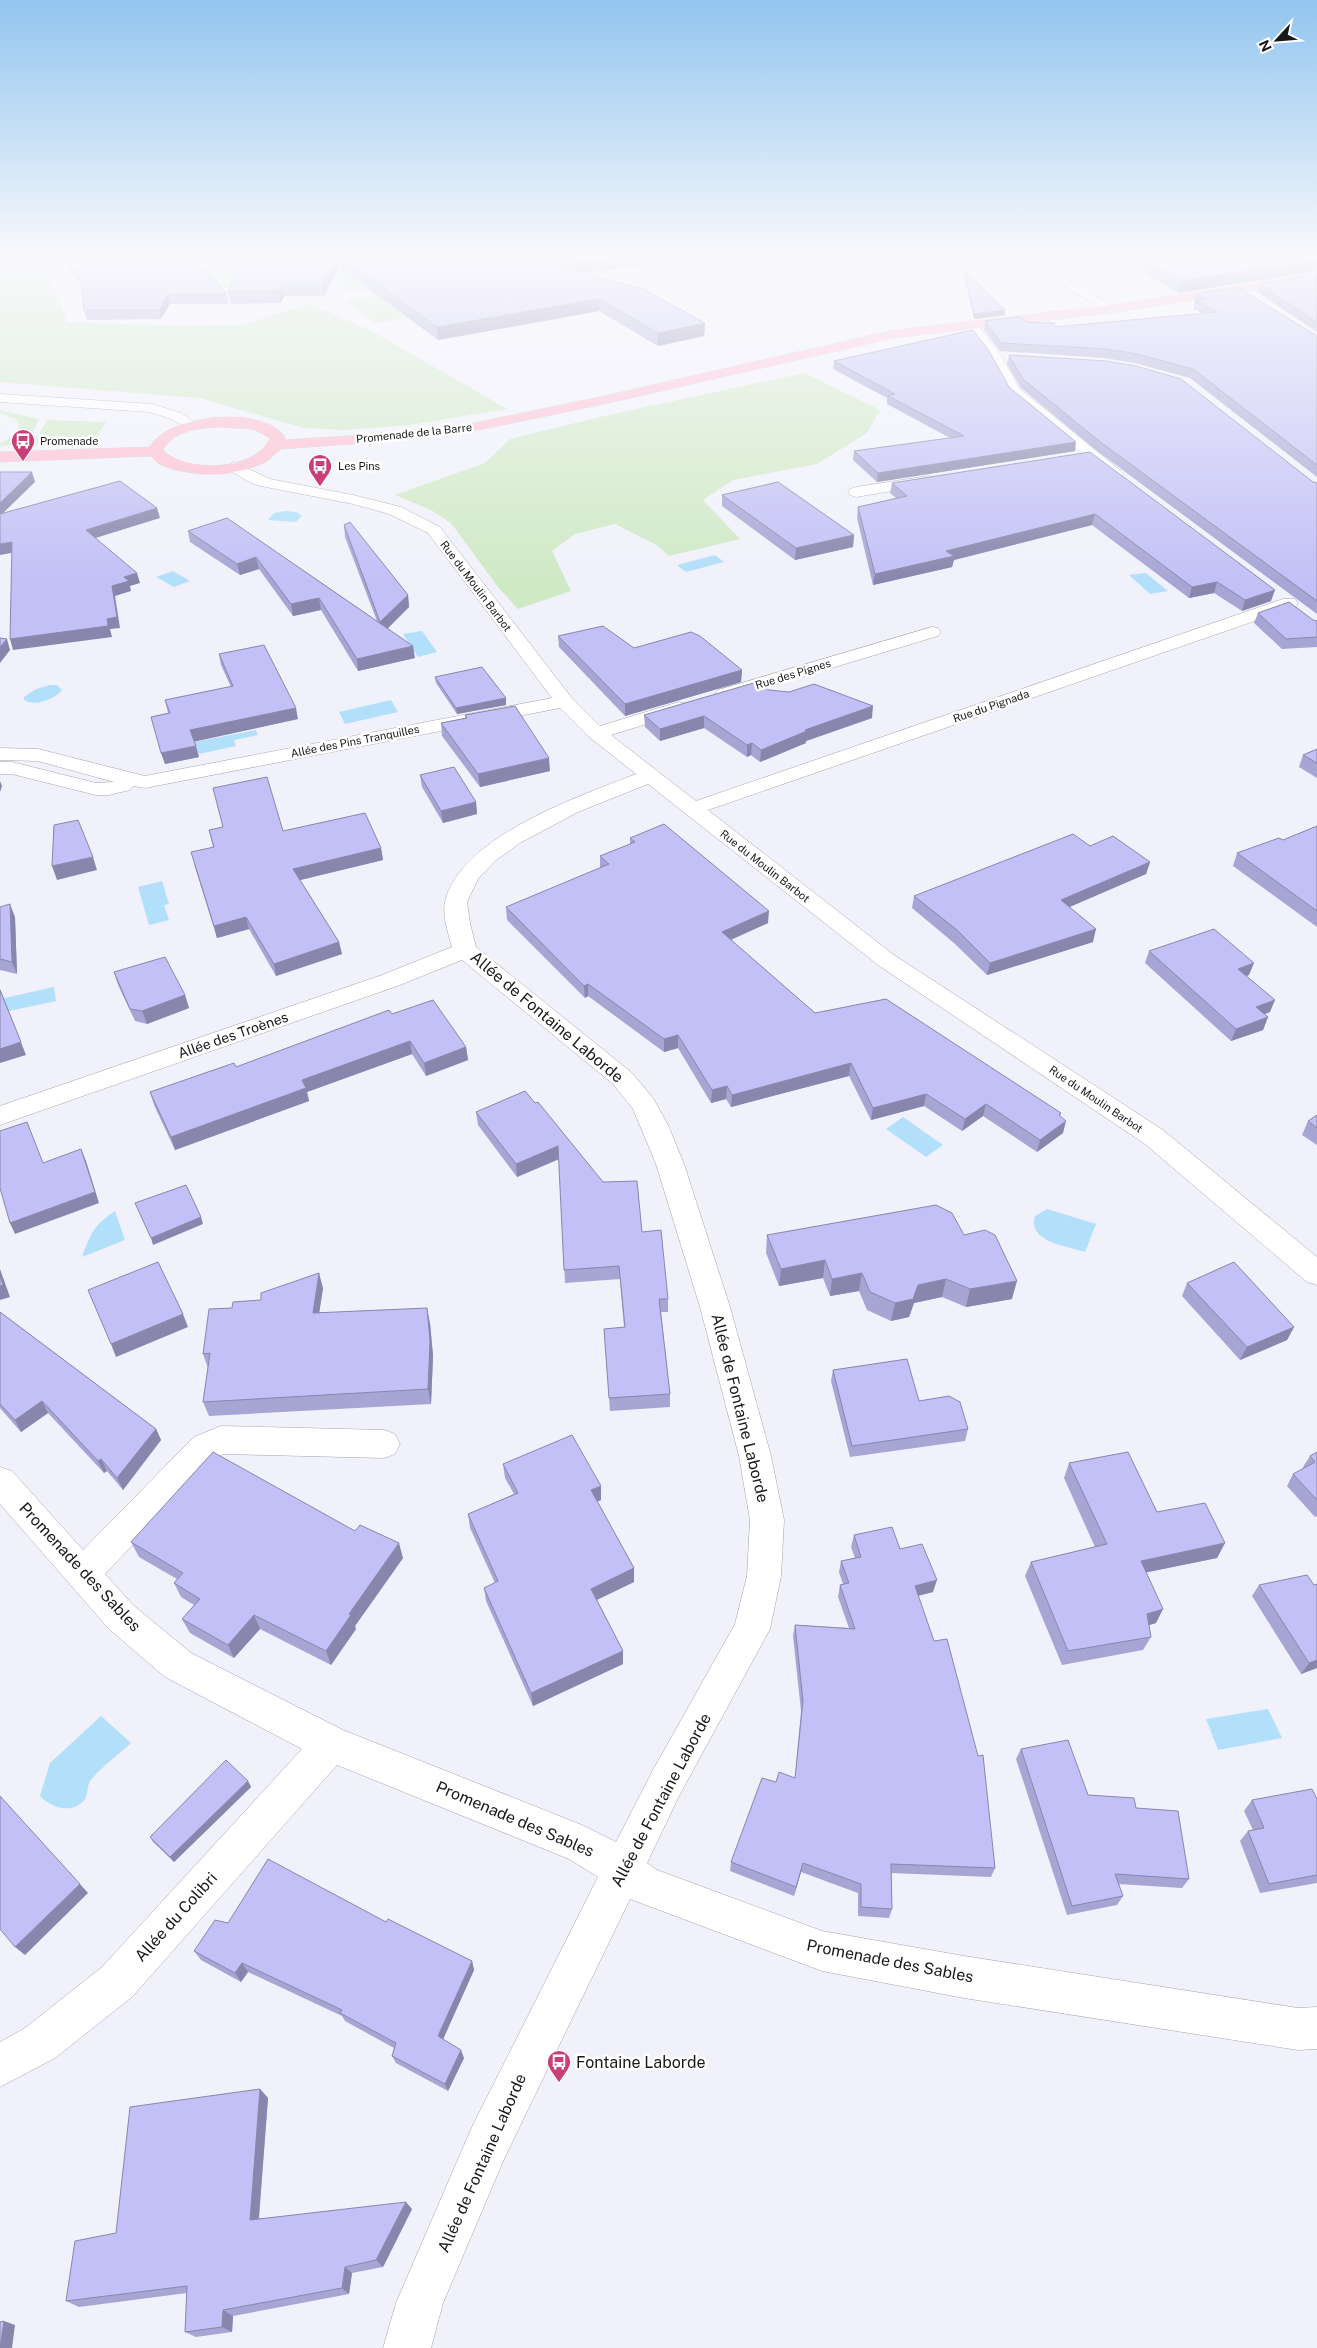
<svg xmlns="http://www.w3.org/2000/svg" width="1317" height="2348" font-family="'Public Sans',sans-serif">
  <rect width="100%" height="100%" fill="#f1f1fb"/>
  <path fill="#d0e9c5" d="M0 254H25L49 272 67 322 180 326 241 325 310 304 370 330 507 409 410 425 345 430 304 428 199 398 0 382Z
    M391 262 412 283 347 292 327 271Z
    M229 264 244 285 203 290 189 269Z
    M376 295 407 318 375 323 345 301Z
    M804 373 880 410 867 433 817 464 733 480 703 500 740 539 669 556 655 544 615 524 575 534 552 551 571 591 518 609 498 587 451 523 431 510 395 495 485 463 510 439 604 416Z
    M0 410 39 419 27 444 0 446V444L16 434 19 426 16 419 0 413Z
    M47 420 106 422 95 440 33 444Z"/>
  <path fill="#b2dffa" d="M285 511 296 512 302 516 296 522 268 520 274 513Z
    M715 555 724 562 686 572 677 565Z
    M173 571 190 581 174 587 156 577Z
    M1146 573 1168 591 1150 594 1129 575Z
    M422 631 437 652 418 657 403 634Z
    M50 685H57L62 690C55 699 35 707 24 700V697L36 689Z
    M391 700 398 712 345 724 339 712Z
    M256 730 258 735 234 740 236 746 199 754 194 742Z
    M162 881 169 904 164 905 169 920 149 925 138 887Z
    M54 987 56 1001 0 1013V999Z
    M903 1117 943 1145 926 1157 886 1129Z
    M1047 1209 1096 1224 1085 1252C1067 1246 1027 1242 1035 1216Z
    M115 1211 125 1240 82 1257C91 1233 93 1226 115 1211Z
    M1268 1709 1282 1738 1218 1750 1206 1719Z
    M101 1716 131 1743C118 1755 101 1767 90 1781 87 1786 88 1794 85 1799 73 1815 51 1808 40 1796L50 1763Z"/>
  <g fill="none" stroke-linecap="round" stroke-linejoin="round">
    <g stroke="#a3a3ad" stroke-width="1">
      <path id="minor" d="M1013 254H1027L1117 309 1111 313 1107 312Z
        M970 320 975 321 1002 357 1020 389 1121 471 1124 474 1121 477H1111L1009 394 989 358 964 324Z
        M0 394 152 404 181 413 200 426 193 430 171 419 150 412 0 402Z
        M234 462 270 479 353 495 401 507 440 527 571 697 600 726 672 704 679 702 686 704 689 708 686 712 611 735 696 801 1283 599H1295L1298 603 1295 607 708 810 894 955 1163 1130 1317 1257V1285L1307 1282 1145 1144 878 965 648 784 578 812 520 843 495 861 478 879 467 902 470 923 476 947 631 1072 653 1098 668 1125 684 1164 730 1307 771 1456 784 1520 781 1576 770 1629 679 1796 647 1863 657 1870 822 1931 964 1956 1298 2008 1317 2007V2049L1298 2050 964 1998 822 1971 630 1899 504 2159 443 2303 431 2348H383L396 2303 472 2127 598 1877 569 1859 337 1765 132 1997 55 2058 0 2087V2042L25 2028 102 1967 302 1749 165 1677 109 1629 0 1504V1467L12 1471 83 1550 194 1437 221 1426 384 1430 395 1434 400 1444 395 1454 384 1458 223 1454 216 1457 105 1574 133 1605 191 1653 343 1730 582 1825 616 1842 653 1770 735 1624 747 1576 750 1520 739 1456 700 1307 656 1164 633 1109 613 1084 462 960 400 985 0 1125V1106L382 975 452 947C448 932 441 913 446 898 465 835 580 796 636 774L589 737 560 708 145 788 133 786 130 790 109 795H96L12 774H0V762H12L96 783 114 782 38 761 0 760V748L38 749 145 776 552 698 428 533 389 514 353 504 261 486 251 483 229 470 226 467Z
        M929 476 934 478 937 481 934 484 856 497 850 495 848 492 850 489 856 487Z
        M932 627 938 628 941 632 938 636 732 698 725 700 718 698 715 694 718 690Z"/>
    </g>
    <g stroke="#d1d1d2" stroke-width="1">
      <path id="major" d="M1317 273V281L1111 313 894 338 604 404 469 432 379 442 281 449 266 462 248 469 222 474H200L175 470 159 464 151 456 0 462V452L150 447C168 414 263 405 285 437L284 440 379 434 469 424 604 396 894 330 1111 305ZM220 427 253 429 270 438C257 471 185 474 163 450 174 430 199 428 220 427Z"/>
    </g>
    <use href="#minor" fill="#fff" fill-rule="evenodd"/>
    <use href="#major" fill="#febcd0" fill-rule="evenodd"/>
  </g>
  <path fill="#a7a5d4" d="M59 254H191L227 294 229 304H170L161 319 87 320 84 310 82 286Z
    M243 254H715L675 261 583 273 647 290V291L705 323 704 336 658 346 599 311 438 340 339 267 324 296H284L281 303 231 304 228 292Z
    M1104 254H1317V271L1178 293 1123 260H1116Z
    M965 271 1005 310V315L974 319 964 275Z
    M1317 275V332L1257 292 1259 284Z
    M1196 294 1317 336V477L1190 378 1135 363 1104 358 1000 351 984 330 985 321 1027 322 1055 327 1202 313 1193 309 1195 303 1194 302Z
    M1009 355 1317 483V614L1097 451 1021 388 1007 364Z
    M834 361 1009 387 1075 451 877 482 853 460 854 451 950 438 887 404V398L833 369Z
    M1090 452 1271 601 1242 611 1214 593 1189 598 1092 525 954 560 952 567 873 585 857 518 858 507 896 498 890 493 892 483Z
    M722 495 854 535 853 547 795 560 722 506Z
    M227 518 377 621 345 537 344 525 408 595 409 607 388 628 415 658 358 671 321 610 293 616 259 569 240 575 190 542 188 531Z
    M1258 613 1317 621V647L1282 649 1254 623Z
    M558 636 634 648 742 670 741 682 625 716 559 647Z
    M219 654 298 719 194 741 199 757 165 764 151 717 168 713 165 700 231 687 221 665Z
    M435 677 506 698V705L457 714 436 683Z
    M769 690 872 718 806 741V743L760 762 751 755 747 757 704 728 660 741 645 727 644 715Z
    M465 715 550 771 480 787 442 736 441 723 465 718Z
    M1317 749V778L1299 767 1303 755Z
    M420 775 476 802 477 814 443 823 422 787Z
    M1317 826V927L1233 866 1237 853 1283 840Z
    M209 830 283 831 381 848 383 860 300 880 339 942 342 954 276 976 249 929 217 938 194 864 213 847Z
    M630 838 768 923 731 940 815 1013 1061 1113 1060 1116 1063 1133 1037 1152 983 1116 962 1131 924 1106 871 1120 849 1076 731 1107 726 1099 711 1103 678 1048 664 1052 588 996 585 998 507 920 506 907 600 868V856L630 844Z
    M1090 846 1150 862 1146 874 1069 907 1093 942 987 975 954 943 912 908 914 896Z
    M0 907 15 917 17 974 0 970Z
    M1149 951 1249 975 1246 976 1270 1012 1264 1014 1268 1017 1263 1030 1231 1041 1145 963Z
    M114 972 185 995 189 1008 147 1024 135 1021 118 985Z
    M392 1014 466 1047 468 1060 426 1076 412 1054 307 1092 309 1101 175 1150 154 1105 150 1092 236 1067Z
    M535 1103 642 1232 668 1299V1312H661L670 1394V1407L610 1411 604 1329 624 1327 620 1279 565 1283 559 1159 517 1177 478 1125 476 1112Z
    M1317 1115V1145L1302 1135 1308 1121Z
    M767 1235H964L1012 1299 966 1307 942 1297 914 1303 909 1317 891 1321 867 1310 859 1291 830 1296 823 1278 779 1286 766 1253Z
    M1187 1283 1294 1327 1287 1340 1240 1360 1182 1296Z
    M323 1288 319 1312 430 1323 433 1356 431 1404 209 1416 203 1402 208 1368 203 1354 232 1308 261 1300Z
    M0 1312 156 1429 161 1440 123 1490 107 1471 104 1473 48 1413 21 1432 0 1408Z
    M833 1370 919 1401 968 1429 965 1441 850 1457 831 1381Z
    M1317 1452V1516L1315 1517 1287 1486 1293 1474 1304 1469 1303 1467 1310 1456Z
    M1069 1463 1157 1512 1225 1543 1217 1558 1146 1572 1156 1623 1149 1625 1151 1637 1143 1650 1062 1665 1025 1576 1031 1562 1095 1547 1064 1478Z
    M503 1464 601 1500 597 1502 634 1568V1582L597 1600 623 1651V1664L533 1706 486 1601 484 1588 495 1583 470 1528 468 1514 514 1494 505 1478Z
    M854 1535 900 1549 933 1592 918 1596 995 1868 991 1877 891 1873 892 1909 889 1918 858 1916V1893L801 1872 794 1896 730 1871 731 1862 776 1782 795 1778 801 1711 793 1636 795 1625 849 1628 838 1597 840 1585 843 1584 839 1572 841 1561 855 1558 851 1547Z
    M131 1542 403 1558 355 1626 356 1629 331 1665 260 1629 234 1658 190 1633 182 1619 194 1605 181 1597 174 1583 177 1579 139 1557Z
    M1259 1585H1314L1317 1668 1301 1674 1252 1596Z
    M1021 1749 1088 1795 1136 1808 1189 1879 1182 1888 1118 1884 1123 1896 1117 1905 1067 1915 1016 1759Z
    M248 1781 251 1787 174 1862 153 1842 150 1837Z
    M1317 1799V1883L1260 1893 1240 1841 1248 1831 1253 1830 1244 1811 1252 1800Z
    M386 1922 472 1961 474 1970 443 2039 464 2058 448 2091 396 2063 392 2056 394 2048 345 2021 342 2016 248 1972 241 1982 201 1960 194 1951 228 1923Z
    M260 2089 268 2098 259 2219 412 2209 383 2267 352 2273 349 2294 233 2316 232 2332 196 2337 185 2332 187 2293 79 2307 66 2301 116 2233Z"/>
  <path fill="#8886ac" d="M641 254H715L675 261 554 277 553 265Z
    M1117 254H1124L1123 260H1116Z
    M338 255 339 267 324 296 322 284Z
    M1317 260V271L1178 293 1181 281Z
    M282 284 284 296 281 303 279 291Z
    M168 295 170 304 161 319 159 310Z
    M599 299V311L438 340 437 327Z
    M1005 310V315L974 319V314Z
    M705 323 704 336 658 346V333Z
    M1076 442 1075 451 877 482 878 473Z
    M32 472 35 482 0 516V503Z
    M157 508 160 518 89 540 86 530Z
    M1095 514 1092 525 954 560 952 567 873 585 875 574 946 551Z
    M854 535 853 547 795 560 796 548Z
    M12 542 16 552 0 555V544Z
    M256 557 259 569 240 575 237 564Z
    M137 573 140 583 130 586 131 591 115 596 120 628 110 629 112 637 13 650 10 639 107 619 112 586 124 577Z
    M1217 582 1214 593 1189 598 1192 587Z
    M1275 590 1271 601 1242 611 1245 600Z
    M408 595 409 607 382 634 380 622Z
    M319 598 321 610 293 616 291 604Z
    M7 639 10 650 0 663V647Z
    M413 646 415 658 358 671 357 659Z
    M742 670 741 682 625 716V704Z
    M506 698V705L457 714 456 708Z
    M873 706 872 718 806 741V743L760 762 761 750 805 730Z
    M296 708 298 719 193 742 190 730Z
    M704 716V728L660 741V729Z
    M752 743 751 755 747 757V745Z
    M196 746 199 757 165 764 161 753Z
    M549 758 550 771 480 787 478 774Z
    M0 781 2 786 0 792Z
    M476 802 477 814 443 823 441 811Z
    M381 848 383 860 296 881 293 869Z
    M93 857 97 870 57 880 52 866Z
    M1150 862 1146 874 1058 912 1061 900Z
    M10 904 15 917 17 974 12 962Z
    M769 911 768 923 721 944 722 932Z
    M246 917 249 929 217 938 214 926Z
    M1096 929 1093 942 987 975 990 963Z
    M339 942 342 954 276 976 274 964Z
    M1254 963 1249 975 1234 981 1238 969Z
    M588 984V996L585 998 584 986Z
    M0 989 26 1055 0 1063Z
    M185 995 189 1008 147 1024 142 1011Z
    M1275 1000 1270 1012 1252 1019 1256 1007Z
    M1268 1017 1263 1030 1231 1041 1236 1029Z
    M678 1035V1048L664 1052V1039Z
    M410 1041 412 1054 307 1092 309 1101 175 1150 171 1137 302 1080Z
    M466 1047 468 1060 426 1076 424 1063Z
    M851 1063 849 1076 731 1107 732 1095Z
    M727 1086 726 1099 711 1103 712 1090Z
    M926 1094 924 1106 871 1120 873 1108Z
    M986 1104 983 1116 962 1131 965 1119Z
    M1066 1121 1063 1133 1037 1152 1040 1140Z
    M558 1146 559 1159 517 1177 516 1164Z
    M81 1149 86 1161 99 1203 15 1234 10 1223Z
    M201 1217 203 1224 153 1245 151 1238Z
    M825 1260 823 1278 779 1286 781 1269Z
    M0 1269 10 1297 0 1300Z
    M319 1273 323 1288 317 1328 313 1313Z
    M862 1273 859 1291 830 1296 832 1279Z
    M946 1279 942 1297 914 1303 909 1317 891 1321 895 1303 918 1285Z
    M1017 1281 1012 1299 966 1307 970 1289Z
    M427 1308 430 1323 433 1356 431 1404 428 1389Z
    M183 1314 188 1327 116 1357 111 1344Z
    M1294 1327 1287 1340 1240 1360 1247 1347Z
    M42 1401 48 1413 21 1432 15 1420Z
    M156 1429 161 1440 123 1490 117 1478Z
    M101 1459 107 1471 104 1473 98 1461Z
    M601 1486V1500L592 1504 591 1490Z
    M399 1543 403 1558 355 1626 356 1629 331 1665 326 1651 349 1614Z
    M1225 1543 1217 1558 1134 1575 1141 1561Z
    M634 1568V1582L592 1602 591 1589Z
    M937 1580 933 1592 912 1597 915 1586Z
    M1163 1609 1156 1623 1140 1628 1147 1614Z
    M254 1615 260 1629 234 1658 228 1645Z
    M623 1651V1664L533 1706 531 1693Z
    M1317 1660V1668L1301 1674 1309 1663Z
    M248 1781 251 1787 174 1862 170 1857Z
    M803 1863 801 1872 794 1896 796 1887Z
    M80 1884 88 1893 25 1955 15 1947Z
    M472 1961 474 1970 441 2044 438 2036Z
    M242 1963 248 1972 241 1982 235 1973Z
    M461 2050 464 2058 448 2091 445 2084Z
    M260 2089 268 2098 258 2227 250 2220Z
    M406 2202 412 2209 383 2267 376 2260Z
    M345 2267 352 2273 349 2294 342 2288Z
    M223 2310 233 2316 232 2332 222 2327Z
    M4 2321 15 2325 12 2348H0Z"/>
  <path fill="#c2c0f6" stroke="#8886ac" d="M63 254H191L227 294 168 295 159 310H84L81 280Z
    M243 254H641L553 265 647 290H645L705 323 658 333 599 299 437 327 338 255 322 284H282L279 291 228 292Z
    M1134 254H1317V260L1181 281Z
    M965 271 1005 310 974 314Z
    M1317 275V322L1259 284Z
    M1237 287 1317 336V465L1193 369 1137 354 1106 349 1001 343 985 321 1019 317 1027 322 1054 323 1055 327 1218 312 1195 301 1205 299 1196 294Z
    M973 330 989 351 1009 387 1076 442 878 473 854 451 964 436 888 396 895 394 834 361Z
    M1009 355 1106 361 1136 366 1181 379 1313 482 1317 483V601L1099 441 1023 379Z
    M1090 452 1275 590 1245 600 1217 582 1192 587 1095 514 946 551 954 556 875 574 858 507 907 496 892 483Z
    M0 472H32L0 503Z
    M120 481 157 508 86 530 137 573 124 577 129 581 112 586 117 617 107 619 108 626 10 639 12 542 0 544V514Z
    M778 482 854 535 796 548 722 495Z
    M227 518 413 646 357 659 319 598 291 604 256 557 237 564 188 531Z
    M350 522 408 595 380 622 344 525Z
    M1289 602 1313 620 1317 621V637L1286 639 1258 613Z
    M603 626 634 648 691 632 700 636 742 670 625 704 558 636Z
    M0 638 7 639 0 647Z
    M264 645 296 708 190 730 196 746 161 753 151 717 170 713 165 700 233 686 219 654Z
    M482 667 506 698 456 708 435 677Z
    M757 682 769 690 789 692 814 684 873 706 805 730 807 731 761 750 752 743 747 745 704 716 660 729 644 715Z
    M515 706 549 758 478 774 441 723 467 718 465 715Z
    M1317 749V763L1303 755Z
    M454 767 476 802 441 811 420 775Z
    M267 777 283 831 365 813 381 848 293 869 339 942 274 964 246 917 214 926 191 852 214 847 209 830 223 827 213 788Z
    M78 820 93 857 52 866 54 825Z
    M664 824 769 911 722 932 815 1013 886 999 1061 1113 1059 1115 1066 1121 1040 1140 986 1104 965 1119 926 1094 873 1108 851 1063 732 1095 727 1086 712 1090 678 1035 664 1039 588 984 584 986 506 907 609 864 600 856 635 842 630 838Z
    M1317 826V911L1237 853 1279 838 1283 840Z
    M1073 834 1090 846 1113 836 1150 862 1061 900 1096 929 990 963 957 930 914 896Z
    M10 904 12 962 0 959V907Z
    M1214 929 1254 963 1238 969 1275 1000 1256 1007 1268 1017 1236 1029 1149 951Z
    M165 957 185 995 142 1011 130 1009 114 972Z
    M0 990 21 1042 0 1049Z
    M433 1000 466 1047 424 1063 410 1041 302 1080 306 1088 171 1137 150 1092 234 1063 236 1067 389 1010 392 1014Z
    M525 1091 535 1103 538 1102 603 1182 637 1181 642 1232 661 1230 668 1299H659L670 1394 609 1398 604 1329 625 1327 619 1266 564 1270 558 1146 516 1164 476 1112Z
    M1317 1115V1128L1308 1121Z
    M27 1122 43 1163 81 1149 95 1192 10 1223 0 1188V1131Z
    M186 1185 201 1217 151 1238 135 1203Z
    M936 1205 952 1213 964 1235 985 1230 995 1235 1017 1281 970 1289 946 1279 918 1285 913 1299 895 1303 870 1292 862 1273 832 1279 825 1260 781 1269 767 1235Z
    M158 1262 183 1314 111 1344 88 1290Z
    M1234 1262 1294 1327 1247 1347 1187 1283Z
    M319 1273 313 1313 427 1308 430 1341 428 1389 203 1402 210 1353 203 1354 209 1309 232 1308 233 1302 261 1300V1293Z
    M0 1275 3 1285 0 1286Z
    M0 1312 156 1429 117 1478 101 1459 98 1461 42 1401 15 1420 0 1404Z
    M907 1359 919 1401 949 1396 960 1402 968 1429 852 1446 833 1370Z
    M572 1435 601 1486 591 1490 634 1568 591 1589 623 1651 531 1693 484 1588 498 1581 468 1514 518 1493 503 1464Z
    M213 1452 355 1531 360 1525 399 1543 349 1614 351 1615 326 1651 254 1615 228 1645 182 1619 200 1599 174 1583 183 1573 131 1542Z
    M1128 1452 1157 1512 1205 1503 1225 1543 1141 1561 1163 1609 1147 1614 1151 1637 1068 1651 1031 1562 1107 1544 1069 1463Z
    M1317 1452V1500L1293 1474 1315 1462 1310 1456Z
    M892 1527 900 1549 922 1544 937 1580 915 1586 934 1641 947 1639 978 1756 983 1755 995 1868 891 1864 892 1909 861 1907V1884L803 1863 796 1887 731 1862 762 1778 776 1782 779 1772 795 1778 803 1701 795 1625 855 1629 840 1585 849 1583 841 1561 861 1557 854 1535Z
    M1307 1575 1314 1585 1317 1584V1660L1309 1663 1259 1585Z
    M1068 1740 1088 1795 1134 1798 1136 1808 1178 1811 1189 1879 1115 1874 1123 1896 1072 1906 1021 1749Z
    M226 1760 248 1781 170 1857 150 1837Z
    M1312 1789 1317 1799V1875L1269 1884 1248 1831 1264 1828 1252 1800Z
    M0 1796 80 1884 15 1947 0 1929Z
    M268 1859 386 1922 388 1919 472 1961 438 2036 461 2050 445 2084 392 2056 396 2043 340 2013 342 2010 242 1963 235 1973 194 1951 215 1920 228 1923Z
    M260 2089 250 2220 406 2202 376 2260 345 2267 342 2288 223 2310 222 2327 185 2332 187 2286 66 2301 75 2241 116 2233 130 2107Z
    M4 2321 0 2348V2322Z"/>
  <linearGradient id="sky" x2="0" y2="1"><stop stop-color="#92c5ef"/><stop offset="0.44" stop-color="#f9f9fd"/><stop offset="1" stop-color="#f9f9fd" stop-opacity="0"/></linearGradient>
  <rect width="1317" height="582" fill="url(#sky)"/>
  <defs>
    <g id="bus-pin" transform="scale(1.25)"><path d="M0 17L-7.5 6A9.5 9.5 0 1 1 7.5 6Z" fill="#c93f78" stroke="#fff"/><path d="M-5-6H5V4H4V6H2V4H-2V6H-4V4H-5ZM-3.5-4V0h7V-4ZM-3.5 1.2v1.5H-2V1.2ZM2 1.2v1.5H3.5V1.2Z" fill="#fff"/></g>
  </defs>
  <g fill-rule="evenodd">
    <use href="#bus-pin" x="23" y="441"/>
    <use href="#bus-pin" x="320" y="466"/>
    <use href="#bus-pin" x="559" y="2062"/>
  </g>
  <g text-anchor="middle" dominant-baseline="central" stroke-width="5" stroke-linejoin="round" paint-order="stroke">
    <g font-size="11" fill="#19191c" stroke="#fff">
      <text transform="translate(414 433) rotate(-6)">Promenade de la Barre</text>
      <text transform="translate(476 586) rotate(53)">Rue du Moulin Barbot</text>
      <text transform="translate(793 674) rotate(-17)">Rue des Pignes</text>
      <text transform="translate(991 706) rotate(-19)">Rue du Pignada</text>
      <text transform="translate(355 741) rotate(-11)">Allée des Pins Tranquilles</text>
      <text transform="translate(765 866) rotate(38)">Rue du Moulin Barbot</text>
      <text transform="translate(1096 1099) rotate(34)">Rue du Moulin Barbot</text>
    </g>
    <g font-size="11" fill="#19191c" stroke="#fff" text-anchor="start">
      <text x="40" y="441">Promenade</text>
      <text x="338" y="466">Les Pins</text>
    </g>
    <g font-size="14" fill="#19191c" stroke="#fff">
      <text transform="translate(233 1035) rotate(-19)">Allée des Troènes</text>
    </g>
    <g font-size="16" fill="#19191c" stroke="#fff">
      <text transform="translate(547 1017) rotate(40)">Allée de Fontaine Laborde</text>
      <text transform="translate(740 1408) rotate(76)">Allée de Fontaine Laborde</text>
      <text transform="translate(80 1567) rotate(47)">Promenade des Sables</text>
      <text transform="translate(661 1800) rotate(-62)">Allée de Fontaine Laborde</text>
      <text transform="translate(515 1819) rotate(23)">Promenade des Sables</text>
      <text transform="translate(176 1917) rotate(-48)">Allée du Colibri</text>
      <text transform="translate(890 1961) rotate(11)">Promenade des Sables</text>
      <text transform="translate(482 2163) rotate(-66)">Allée de Fontaine Laborde</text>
    </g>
    <g font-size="16" fill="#19191c" stroke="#fff" text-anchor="start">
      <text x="576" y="2062">Fontaine Laborde</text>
    </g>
  </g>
  <g transform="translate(1277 40) rotate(244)" stroke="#ffffff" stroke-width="4" paint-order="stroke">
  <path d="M0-4L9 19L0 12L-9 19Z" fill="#19191c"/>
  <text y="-8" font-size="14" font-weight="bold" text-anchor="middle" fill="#19191c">N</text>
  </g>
</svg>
